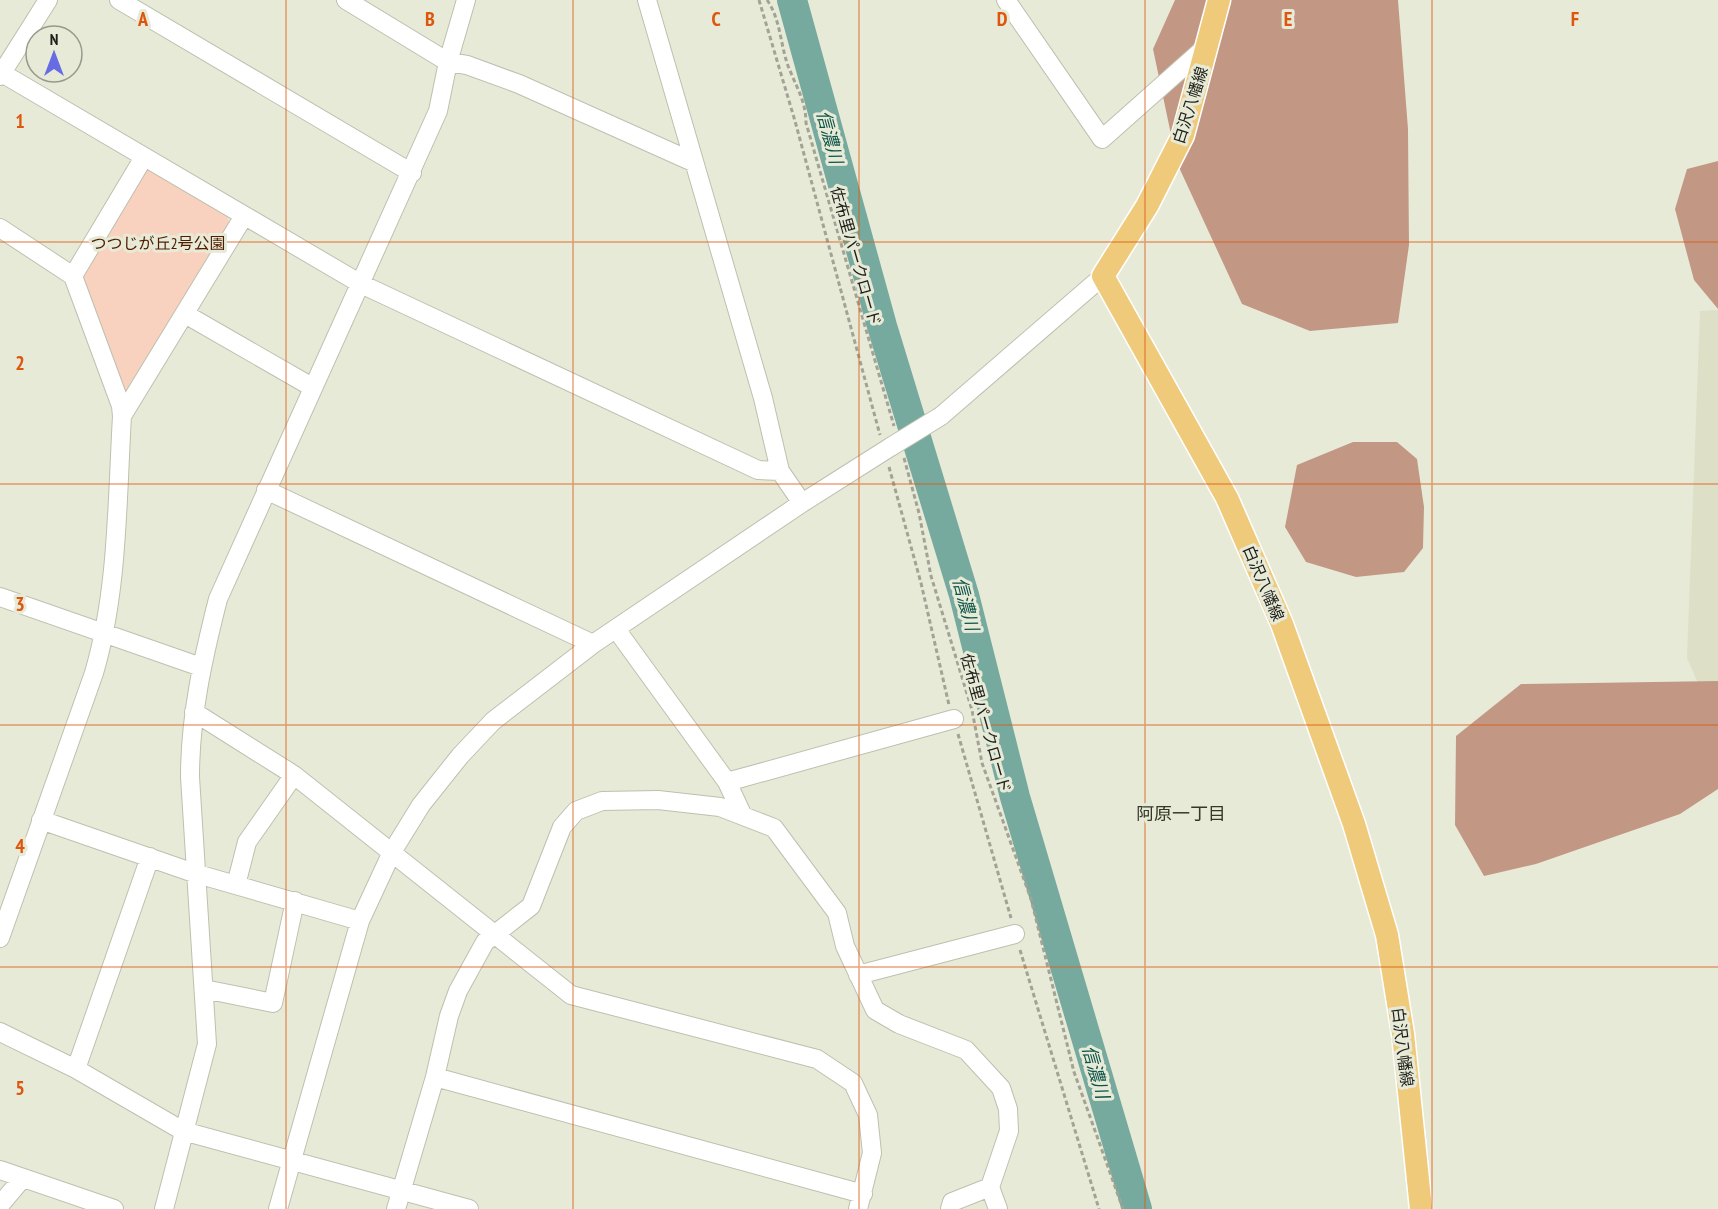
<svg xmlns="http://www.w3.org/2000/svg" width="1718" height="1209" font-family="'PT Sans Narrow','Noto Sans JP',sans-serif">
  <rect width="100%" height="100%" fill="#e8ead8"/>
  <path fill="#dde0c7" d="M1718 310V729L1687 658 1700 311Z"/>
  <path fill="#f8d1bf" d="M149 168 227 216 229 222 130 391 125 390 84 283V269L141 171Z"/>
  <path fill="#c29885" d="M1175 0H1398L1408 129 1409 245 1398 323 1310 331 1242 304 1177 163 1153 49Z
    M1718 161V309L1694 280 1675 209 1687 169Z
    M1353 442H1397L1417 459 1424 507 1423 548 1404 572 1356 577 1306 562 1285 527 1297 465Z
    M1718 681V789L1680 814 1536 864 1484 876 1455 825 1456 736 1521 684Z"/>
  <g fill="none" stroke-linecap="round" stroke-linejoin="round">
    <path stroke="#77aa9f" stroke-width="30" d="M792 0 882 326 964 595 1015 797 1137 1209"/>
    <g stroke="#bec0af" stroke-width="20">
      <path id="minor" d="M119 0 412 173
        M346 0 448 62 467 65 519 84 693 162
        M647 0 763 398 780 471 802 503
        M1006 0 1102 139 1209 44
        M0 72 361 284 758 470 780 471
        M0 76 48 0
        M0 228 73 276 121 406 122 416C117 502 118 591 94 673L0 938
        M73 276 144 157
        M185 314 312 387
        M122 416 244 216
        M941 416 1103 276
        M266 490 593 644
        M0 597 201 667
        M616 629 727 782 742 814
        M194 712 294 775 571 995 817 1059 853 1083 868 1115 872 1153 858 1209
        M727 782 954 719
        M41 820 194 873 360 921
        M236 885 247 842 294 775
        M858 975 1015 934
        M204 989 273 1003 295 901
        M0 1032 76 1069 183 1131 469 1209
        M76 1069 150 857
        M435 1077 863 1194
        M0 1170 114 1209
        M0 1205 22 1179
        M164 1209 207 1044 190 777C190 716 203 658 218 599L438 111 448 62 466 0
        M278 1209 360 921 392 852 421 805 460 756 493 721 593 644 802 503 892 446
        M396 1209 435 1077 449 1016 458 991 485 942 531 906 562 827 576 811 602 801 658 800 720 807 774 828 837 913 845 946 875 1010 899 1024 966 1050 1001 1088 1008 1109 1009 1131 990 1187 998 1209
        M950 1209 952 1202 990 1187"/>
    </g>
    <g stroke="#fff" stroke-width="25">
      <path id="major" d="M1219 0 1183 135 1147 206 1103 276 1227 498 1282 624 1354 824 1387 935 1403 1034 1421 1209"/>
    </g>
    <path stroke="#a2a395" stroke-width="3" stroke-dasharray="4.5 3" stroke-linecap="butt" d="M759 0 795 121 880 435
      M767 0C782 21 780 50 791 73 798 90 806 103 806 123L894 426
      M904 458 919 513 931 576 972 710 982 763 1031 899 1074 1072 1123 1209
      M889 467 921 583 949 705
      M958 734 1011 918
      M1020 950 1099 1209"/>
    <use href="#minor" stroke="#fff" stroke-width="18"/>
    <use href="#major" stroke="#efca7a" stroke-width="22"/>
    <g stroke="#bec0af" stroke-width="20" stroke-linecap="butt">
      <path id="minor-bridge" d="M892 446 941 416"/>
    </g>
    <use href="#minor-bridge" stroke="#fff" stroke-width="18"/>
  </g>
  <path fill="none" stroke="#de560d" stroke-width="1.5" stroke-opacity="0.55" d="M286 0V1209M573 0V1209M859 0V1209M1145 0V1209M1432 0V1209M0 242H1718M0 484H1718M0 725H1718M0 967H1718"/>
  <g text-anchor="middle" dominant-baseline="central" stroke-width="6" stroke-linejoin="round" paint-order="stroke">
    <g font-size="16" fill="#1e1f19" stroke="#e8ead8">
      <text transform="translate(1190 105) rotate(-72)">白沢八幡線</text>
      <text transform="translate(856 256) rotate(74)">佐布里パークロード</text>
      <text transform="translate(1264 583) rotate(67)">白沢八幡線</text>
      <text transform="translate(986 723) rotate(74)">佐布里パークロード</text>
      <text transform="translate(1403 1047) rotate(83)">白沢八幡線</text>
    </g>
    <g font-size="16" fill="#4f1c00" stroke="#e8ead8">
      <text x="158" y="243">つつじが丘2号公園</text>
    </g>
    <g font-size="18" font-style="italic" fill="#0b5449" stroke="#e8ead8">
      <text transform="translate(830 137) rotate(75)">信濃川</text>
      <text transform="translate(966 604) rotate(75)">信濃川</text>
      <text transform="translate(1096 1072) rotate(74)">信濃川</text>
    </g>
    <g font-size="18" fill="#353729" stroke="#e8ead8">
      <text x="1181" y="813">阿原一丁目</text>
    </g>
  </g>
  <g font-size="20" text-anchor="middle" font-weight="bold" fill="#de560d" stroke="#e8ead8" stroke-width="6" stroke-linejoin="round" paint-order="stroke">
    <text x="143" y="26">A</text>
    <text x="430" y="26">B</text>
    <text x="716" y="26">C</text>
    <text x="1002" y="26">D</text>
    <text x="1288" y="26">E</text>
    <text x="1575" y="26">F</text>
    <text x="20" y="128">1</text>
    <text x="20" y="370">2</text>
    <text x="20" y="611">3</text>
    <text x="20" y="853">4</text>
    <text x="20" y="1095">5</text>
  </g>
  <g transform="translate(54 54)"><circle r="28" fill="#e8ead8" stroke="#97998c" stroke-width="1.5"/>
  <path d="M0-4.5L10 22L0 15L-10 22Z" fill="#676be4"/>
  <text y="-9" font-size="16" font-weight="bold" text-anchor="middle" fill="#1e1f19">N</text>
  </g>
</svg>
